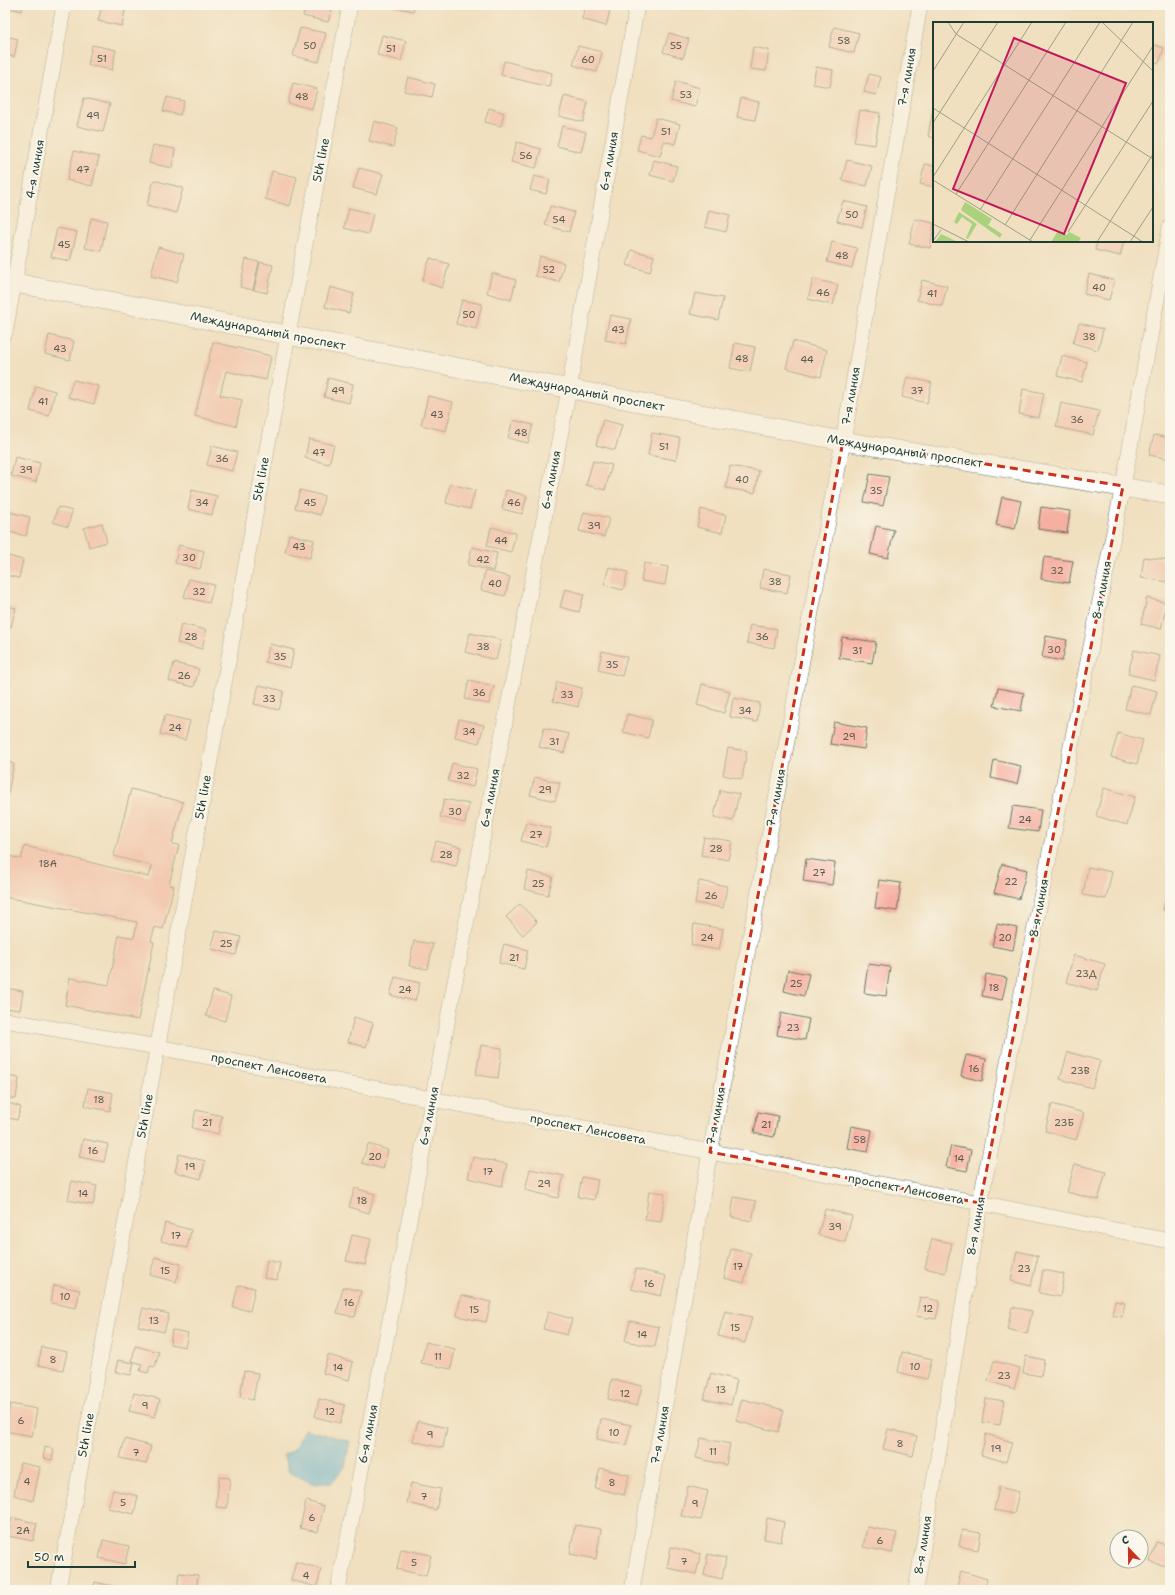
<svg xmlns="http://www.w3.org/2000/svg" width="1175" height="1595" font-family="'Shantell Sans',sans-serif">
  <rect width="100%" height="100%" fill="#fbf7ec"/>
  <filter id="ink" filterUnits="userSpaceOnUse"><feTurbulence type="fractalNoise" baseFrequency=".025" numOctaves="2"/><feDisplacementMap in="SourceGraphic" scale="8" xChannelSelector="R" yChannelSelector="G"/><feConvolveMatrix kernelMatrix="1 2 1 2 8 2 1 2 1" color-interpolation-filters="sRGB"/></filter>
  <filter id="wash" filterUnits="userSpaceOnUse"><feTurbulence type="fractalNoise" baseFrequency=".012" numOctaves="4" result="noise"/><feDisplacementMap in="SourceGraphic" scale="16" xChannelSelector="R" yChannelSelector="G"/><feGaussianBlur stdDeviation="0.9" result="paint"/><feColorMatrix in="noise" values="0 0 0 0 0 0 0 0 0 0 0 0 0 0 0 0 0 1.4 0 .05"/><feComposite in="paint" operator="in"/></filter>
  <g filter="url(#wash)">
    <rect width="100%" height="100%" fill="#f0e0c0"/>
    <path fill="#5ab0d6" stroke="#3c7685" d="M304 1429 350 1441 345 1467 332 1483 314 1484 289 1472 283 1455 294 1449Z"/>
    <g id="blocks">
      <path fill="#f6b0a1" d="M5 5H23L22 11 5 7Z
        M102 5 126 6 122 26 98 21Z
        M306 5H333L328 22 303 16Z
        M394 5H415L413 11 393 7Z
        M586 5 611 6 606 26 582 19Z
        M834 27 859 33 854 53 829 47Z
        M300 28 326 33 319 62 293 56Z
        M669 33 689 39 683 58 663 52Z
        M382 35 406 41 401 61 377 55Z
        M5 36 18 39 14 57 5 55Z
        M1152 44 1164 48 1159 63 1152 61Z
        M92 45 116 50 112 70 88 65Z
        M578 46 602 52 597 72 573 65Z
        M753 47 769 50 766 71 750 69Z
        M504 61 552 73 549 87 501 75Z
        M816 67 833 70 830 87 813 84Z
        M869 74 881 77 876 95 864 92Z
        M408 77 435 84 432 97 404 91Z
        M676 81 700 88 695 107 671 101Z
        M293 83 317 89 312 109 288 103Z
        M564 96 588 102 583 122 559 116Z
        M167 97 184 101 180 115 163 111Z
        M84 98 110 104 103 132 77 126Z
        M741 98 759 102 755 120 737 117Z
        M489 108 504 113 501 126 485 122Z
        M933 109H934V138L928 136Z
        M860 110 880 113 875 145 854 142Z
        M656 118 680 124 675 144 664 141 660 156 637 150 641 135 651 137Z
        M374 121 398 128 393 147 369 141Z
        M562 126 586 132 581 152 557 146Z
        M517 142 541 149 536 168 511 162Z
        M153 145 175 149 172 168 149 163Z
        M74 151 99 157 92 186 67 180Z
        M654 160 677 166 673 181 650 175Z
        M847 160 872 166 867 186 842 180Z
        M925 164 934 166V187L920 184Z
        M359 168 383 174 377 194 353 188Z
        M272 171 297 177 290 206 265 199Z
        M534 176 550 180 546 194 530 190Z
        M154 180 183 188 176 213 147 205Z
        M843 201 867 207 862 227 837 221Z
        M550 206 574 212 569 232 545 225Z
        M349 208 373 214 368 234 344 228Z
        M709 210 730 215 726 232 705 227Z
        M91 218 107 221 101 251 85 248Z
        M915 219 934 223 930 248 909 244Z
        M57 228 77 232 70 261 51 257Z
        M1097 241H1124L1120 256 1095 250Z
        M832 242 857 248 852 268 827 262Z
        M158 247 184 254 177 282 151 276Z
        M631 250 654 256 650 272 627 265Z
        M540 256 564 263 559 282 535 276Z
        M430 258 449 264 442 288 422 281Z
        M246 259 259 262 253 290 240 287Z
        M260 262 273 265 267 293 254 290Z
        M492 273 516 280 511 300 487 293Z
        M1089 274 1114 280 1109 300 1084 294Z
        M813 279 838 285 833 305 808 299Z
        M922 280 947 286 942 306 917 300Z
        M330 287 354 294 349 313 325 307Z
        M695 293 723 298 718 320 690 314Z
        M462 300 482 304 476 329 456 324Z
        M610 315 631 319 626 344 605 340Z
        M1079 323 1103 329 1098 350 1073 343Z
        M49 335 74 341 70 360 45 354Z
        M793 341 827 350 821 377 786 368Z
        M213 342 271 356 266 380 226 371 220 395 242 400 236 426 195 416Z
        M735 343 755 347 750 372 730 368Z
        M1062 356 1087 362 1082 382 1057 376Z
        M907 377 932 383 927 403 902 397Z
        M328 378 353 384 349 403 324 397Z
        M73 380 99 386 94 404 68 397Z
        M36 386 55 391 49 416 30 411Z
        M1023 389 1044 393 1039 418 1019 414Z
        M428 396 453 402 446 431 421 425Z
        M1061 403 1099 411 1093 435 1056 427Z
        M513 420 533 425 528 443 508 438Z
        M603 420 622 425 615 450 596 445Z
        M652 433 680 438 676 460 648 455Z
        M1154 435 1170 438V459L1149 455Z
        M309 439 334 445 329 464 305 458Z
        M212 446 237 452 232 471 207 465Z
        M15 457 40 463 36 482 11 476Z
        M593 461 612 465 605 490 586 485Z
        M730 466 759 471 755 493 726 488Z
        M870 474 889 477 883 506 864 502Z
        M450 484 475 490 470 509 446 503Z
        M192 490 217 496 212 515 188 509Z
        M300 490 324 496 320 515 295 508Z
        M506 490 527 496 522 514 502 509Z
        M1002 497 1021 501 1015 529 996 525Z
        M58 507 72 511 68 527 53 522Z
        M1041 507 1070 511 1067 533 1038 529Z
        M701 509 726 515 722 533 697 527Z
        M5 511 30 517 26 536 5 531Z
        M584 512 609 518 604 537 579 531Z
        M102 523 107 542 89 547 84 528Z
        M876 526 894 530 888 558 870 554Z
        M491 527 516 533 511 552 487 546Z
        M289 534 314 540 310 558 285 552Z
        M179 545 204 551 200 569 175 563Z
        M472 547 497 553 493 571 468 565Z
        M5 555 23 560 19 578 5 575Z
        M1044 557 1073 561 1069 583 1041 579Z
        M1144 557 1170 560 1169 582 1141 578Z
        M644 563 668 567 665 585 641 581Z
        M609 567 628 572 623 590 604 585Z
        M763 569 791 574 787 593 760 588Z
        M485 571 510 577 505 596 481 590Z
        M189 579 214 585 209 603 184 597Z
        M565 589 584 594 579 612 560 607Z
        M1147 598 1167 603 1161 629 1141 624Z
        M5 606 16 608 11 627 5 625Z
        M181 624 206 630 202 649 177 643Z
        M750 625 777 629 774 648 747 643Z
        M470 633 501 640 496 660 465 652Z
        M1046 636 1067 640 1062 661 1042 657Z
        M842 637 876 642 872 663 839 658Z
        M270 644 294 650 290 668 265 662Z
        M1134 650 1160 656 1154 680 1128 674Z
        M602 651 627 657 622 676 598 670Z
        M174 663 199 669 194 687 169 681Z
        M469 680 494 686 489 704 465 699Z
        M557 682 582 688 578 707 553 701Z
        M702 684 730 691 724 713 697 705Z
        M259 685 284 691 279 710 254 704Z
        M1131 685 1157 691 1151 715 1125 709Z
        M998 688 1024 693 1021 711 994 706Z
        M733 698 760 703 757 722 730 717Z
        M627 714 652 720 648 738 623 732Z
        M165 715 190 721 185 740 160 734Z
        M459 719 484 725 479 743 455 737Z
        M834 722 867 728 864 749 830 744Z
        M544 728 569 734 564 753 539 747Z
        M1118 733 1143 740 1137 764 1111 757Z
        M728 748 747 751 742 779 723 775Z
        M994 760 1021 766 1017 784 991 778Z
        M5 761 14 764 6 802H5Z
        M452 763 477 769 473 787 448 781Z
        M535 777 560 783 555 801 530 795Z
        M1104 788 1135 797 1127 825 1096 816Z
        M131 789 183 802 172 844 179 845 169 885 174 886 163 929 155 927 151 941 154 942 138 1020 65 1005 70 978 109 985 119 935 134 938 137 922 5 897V855L21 859 25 846 149 877 152 866 114 856Z
        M720 790 739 794 733 821 714 817Z
        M444 799 469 804 465 823 440 817Z
        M1013 806 1041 810 1038 832 1009 828Z
        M526 822 551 828 546 847 521 841Z
        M704 837 732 841 728 860 701 855Z
        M436 841 461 847 456 866 431 860Z
        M806 859 835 863 832 885 803 881Z
        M1002 864 1027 870 1019 899 994 893Z
        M1088 867 1112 872 1106 899 1083 895Z
        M528 871 553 877 548 895 524 889Z
        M879 880 901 883 897 911 875 908Z
        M699 881 727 886 723 908 695 903Z
        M1169 883H1170V912L1163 910Z
        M520 904 537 922 523 935 506 917Z
        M694 924 723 929 719 950 691 945Z
        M997 924 1017 928 1013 950 992 946Z
        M216 931 241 937 236 955 211 949Z
        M414 941 433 944 428 969 409 966Z
        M504 944 528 950 524 969 499 963Z
        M1074 955 1105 964 1097 991 1066 982Z
        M868 964 890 967 886 996 864 993Z
        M788 970 809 974 804 996 784 991Z
        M986 974 1007 978 1002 1000 982 996Z
        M395 977 420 983 415 1001 390 995Z
        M5 988 23 991 20 1010 5 1008Z
        M213 991 231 996 225 1021 206 1016Z
        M781 1013 809 1019 805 1040 777 1035Z
        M354 1017 373 1023 366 1047 348 1042Z
        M481 1045 502 1048 498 1078 476 1075Z
        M1068 1052 1100 1061 1092 1088 1060 1079Z
        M966 1055 986 1059 982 1081 961 1076Z
        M7 1076 19 1078 16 1099 5 1097Z
        M88 1088 113 1093 110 1111 85 1106Z
        M5 1102 21 1107 17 1120 5 1117Z
        M1052 1104 1084 1113 1076 1140 1045 1131Z
        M196 1110 222 1116 218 1134 192 1128Z
        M758 1112 778 1116 774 1137 754 1133Z
        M851 1126 872 1130 868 1152 847 1148Z
        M83 1139 108 1144 104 1162 79 1157Z
        M368 1144 388 1150 383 1169 362 1163Z
        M951 1146 971 1150 967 1171 946 1167Z
        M179 1154 205 1161 201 1179 175 1172Z
        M473 1157 507 1164 502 1186 468 1178Z
        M1075 1164 1106 1172 1098 1200 1067 1192Z
        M530 1169 564 1176 558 1198 525 1190Z
        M582 1177 598 1180 594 1200 578 1197Z
        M72 1181 97 1186 93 1205 68 1200Z
        M355 1188 375 1194 369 1213 349 1207Z
        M649 1191 665 1193 661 1222 645 1220Z
        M734 1197 756 1201 752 1221 731 1217Z
        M825 1209 852 1216 845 1242 818 1235Z
        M165 1223 191 1230 187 1248 161 1241Z
        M352 1235 371 1239 365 1265 346 1261Z
        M932 1239 952 1243 945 1273 925 1268Z
        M731 1249 751 1253 744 1283 724 1278Z
        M1017 1251 1038 1256 1031 1286 1011 1281Z
        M155 1257 181 1264 176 1282 150 1275Z
        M267 1260 280 1263 277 1280 264 1278Z
        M636 1269 666 1276 661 1296 631 1289Z
        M1043 1270 1064 1274 1060 1297 1039 1293Z
        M54 1285 80 1290 76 1308 51 1303Z
        M238 1285 255 1288 250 1311 233 1307Z
        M343 1287 361 1291 355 1317 337 1313Z
        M461 1295 491 1302 486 1322 457 1316Z
        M920 1297 940 1301 936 1319 916 1316Z
        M1115 1301 1125 1303 1122 1317 1112 1315Z
        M1012 1307 1032 1311 1027 1334 1007 1329Z
        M143 1308 169 1314 164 1332 138 1326Z
        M725 1311 752 1317 745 1343 718 1336Z
        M548 1312 572 1319 567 1335 543 1329Z
        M630 1321 659 1327 655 1347 625 1341Z
        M172 1330 188 1333 185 1347 170 1344Z
        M426 1342 455 1349 451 1369 421 1363Z
        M135 1346 159 1352 155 1367 150 1366 148 1373 140 1371 142 1364 132 1361Z
        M42 1347 67 1352 63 1370 38 1365Z
        M902 1352 932 1359 927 1379 898 1372Z
        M328 1355 353 1362 349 1380 323 1373Z
        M1026 1356 1044 1360 1041 1376 1023 1373Z
        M118 1360 134 1363 131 1375 115 1372Z
        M994 1361 1020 1368 1014 1389 988 1381Z
        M244 1371 258 1373 253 1400 240 1397Z
        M711 1373 737 1380 731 1405 704 1399Z
        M612 1379 642 1386 637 1406 608 1399Z
        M134 1393 160 1399 155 1417 129 1411Z
        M986 1398 1004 1401 1000 1425 982 1422Z
        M319 1399 345 1405 340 1423 315 1417Z
        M742 1399 784 1410 778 1432 736 1421Z
        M10 1404 37 1409 32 1436 5 1431Z
        M601 1419 631 1425 626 1445 597 1439Z
        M418 1421 447 1428 443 1448 413 1441Z
        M888 1429 917 1436 913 1456 883 1449Z
        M986 1434 1012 1442 1006 1462 981 1455Z
        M701 1438 730 1444 726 1465 696 1458Z
        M125 1439 151 1446 146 1464 120 1458Z
        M45 1447 54 1449 52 1460 43 1458Z
        M20 1463 40 1467 33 1501 14 1495Z
        M600 1468 629 1475 624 1495 595 1488Z
        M219 1477 230 1478 227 1508 216 1507Z
        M411 1483 441 1489 436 1510 407 1503Z
        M688 1486 708 1491 701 1520 681 1516Z
        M999 1487 1019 1492 1014 1514 994 1510Z
        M113 1490 138 1496 134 1514 108 1508Z
        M306 1501 324 1506 318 1532 300 1528Z
        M12 1518 37 1523 33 1541 8 1536Z
        M767 1518 784 1522 781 1542 764 1539Z
        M575 1525 601 1529 596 1559 570 1554Z
        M867 1527 897 1533 892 1553 863 1547Z
        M962 1530 981 1533 978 1550 959 1546Z
        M103 1540 129 1546 125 1564 99 1558Z
        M1156 1542 1170 1546V1567L1150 1562Z
        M671 1547 701 1554 696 1574 667 1568Z
        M401 1549 431 1555 426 1576 397 1569Z
        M708 1554 726 1558 722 1579 704 1575Z
        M296 1562 321 1569 317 1587 291 1580Z
        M961 1571 987 1579 984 1590H956Z
        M179 1573 198 1575 196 1590H177Z
        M95 1582 121 1588 120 1590H93Z"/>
    </g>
  </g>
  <g filter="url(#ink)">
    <use href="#blocks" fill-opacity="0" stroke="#687665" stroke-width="1"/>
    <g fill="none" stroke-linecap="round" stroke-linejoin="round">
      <g stroke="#687665" stroke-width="16">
        <path id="minor" d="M5 333 64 5
          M5 1020 157 1047 980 1203 1170 1241
          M58 1590 288 335 350 5
          M338 1590 569 389 637 5
          M632 1590 710 1152 843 441 920 5
          M916 1590 980 1203 1123 486 1170 227"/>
      </g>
      <g stroke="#687665" stroke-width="20">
        <path id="tertiary" d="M5 281 843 441 1170 495"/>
      </g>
      <use href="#minor" stroke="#fff" stroke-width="15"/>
      <use href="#tertiary" stroke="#fff" stroke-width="19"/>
    </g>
  </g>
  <path d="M0 0H1175V1595H0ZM843 441 1123 486 980 1203 710 1152Z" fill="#f0e0c0" fill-opacity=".55" fill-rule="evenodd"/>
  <path fill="none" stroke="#c8321e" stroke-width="3" stroke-dasharray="8 5" stroke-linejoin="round" d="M843 441 1123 486 980 1203 710 1152Z"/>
  <g text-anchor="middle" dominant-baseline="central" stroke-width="4" stroke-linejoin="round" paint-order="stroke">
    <g font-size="10" fill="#555a4f">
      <text x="844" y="40">58</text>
      <text x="310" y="45">50</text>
      <text x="676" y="45">55</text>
      <text x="391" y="48">51</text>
      <text x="102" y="58">51</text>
      <text x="588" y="59">60</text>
      <text x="686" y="94">53</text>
      <text x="302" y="96">48</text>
      <text x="93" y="115">49</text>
      <text x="666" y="131">51</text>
      <text x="526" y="155">56</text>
      <text x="83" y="169">47</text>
      <text x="852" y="214">50</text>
      <text x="559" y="219">54</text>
      <text x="64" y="244">45</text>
      <text x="842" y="255">48</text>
      <text x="549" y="269">52</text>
      <text x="1099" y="287">40</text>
      <text x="823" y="292">46</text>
      <text x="932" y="293">41</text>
      <text x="469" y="314">50</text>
      <text x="618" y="329">43</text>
      <text x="1089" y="336">38</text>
      <text x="60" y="348">43</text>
      <text x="742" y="358">48</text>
      <text x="807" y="359">44</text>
      <text x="338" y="390">49</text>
      <text x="917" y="390">37</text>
      <text x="43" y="401">41</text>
      <text x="437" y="414">43</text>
      <text x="1077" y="419">36</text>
      <text x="521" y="432">48</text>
      <text x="664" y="446">51</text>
      <text x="319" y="452">47</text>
      <text x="222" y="458">36</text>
      <text x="26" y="469">39</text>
      <text x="742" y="479">40</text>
      <text x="876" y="490">35</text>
      <text x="202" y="502">34</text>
      <text x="310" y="502">45</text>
      <text x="514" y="502">46</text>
      <text x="594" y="525">39</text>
      <text x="501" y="540">44</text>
      <text x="299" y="546">43</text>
      <text x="189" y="557">30</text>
      <text x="483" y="559">42</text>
      <text x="1057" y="570">32</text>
      <text x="775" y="581">38</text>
      <text x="495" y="583">40</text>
      <text x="199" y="591">32</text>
      <text x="191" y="636">28</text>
      <text x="762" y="636">36</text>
      <text x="483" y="646">38</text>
      <text x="1054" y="649">30</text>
      <text x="857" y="650">31</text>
      <text x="280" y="656">35</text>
      <text x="612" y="664">35</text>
      <text x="184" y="675">26</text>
      <text x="479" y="692">36</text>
      <text x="567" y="694">33</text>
      <text x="269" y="698">33</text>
      <text x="745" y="710">34</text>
      <text x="175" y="727">24</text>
      <text x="469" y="731">34</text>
      <text x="849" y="736">29</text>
      <text x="554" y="741">31</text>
      <text x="463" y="775">32</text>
      <text x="545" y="789">29</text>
      <text x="455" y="811">30</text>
      <text x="1025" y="819">24</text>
      <text x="536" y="834">27</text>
      <text x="716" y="848">28</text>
      <text x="446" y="854">28</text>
      <text x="48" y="863">18А</text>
      <text x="819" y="872">27</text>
      <text x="1011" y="881">22</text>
      <text x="538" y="883">25</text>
      <text x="711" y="895">26</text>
      <text x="707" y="937">24</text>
      <text x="1005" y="937">20</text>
      <text x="226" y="943">25</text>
      <text x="514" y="957">21</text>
      <text x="1086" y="973">23Д</text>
      <text x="796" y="983">25</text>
      <text x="994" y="987">18</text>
      <text x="405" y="989">24</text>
      <text x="793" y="1027">23</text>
      <text x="974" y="1068">16</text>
      <text x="1080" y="1070">23В</text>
      <text x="99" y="1099">18</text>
      <text x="207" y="1122">21</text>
      <text x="1064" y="1122">23Б</text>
      <text x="766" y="1124">21</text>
      <text x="860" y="1139">58</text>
      <text x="93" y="1150">16</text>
      <text x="375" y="1156">20</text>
      <text x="959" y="1158">14</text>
      <text x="190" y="1166">19</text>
      <text x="488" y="1171">17</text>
      <text x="544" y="1183">29</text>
      <text x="83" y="1193">14</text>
      <text x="362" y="1200">18</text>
      <text x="835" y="1226">39</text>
      <text x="176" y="1235">17</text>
      <text x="738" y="1266">17</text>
      <text x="1024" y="1268">23</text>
      <text x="165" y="1270">15</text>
      <text x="649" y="1283">16</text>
      <text x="65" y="1296">10</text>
      <text x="349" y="1302">16</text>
      <text x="928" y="1308">12</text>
      <text x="474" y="1309">15</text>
      <text x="154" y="1320">13</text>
      <text x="735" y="1327">15</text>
      <text x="642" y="1334">14</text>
      <text x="438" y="1356">11</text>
      <text x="53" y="1359">8</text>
      <text x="915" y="1366">10</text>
      <text x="338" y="1367">14</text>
      <text x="1004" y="1375">23</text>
      <text x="721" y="1389">13</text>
      <text x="625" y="1393">12</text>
      <text x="145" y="1405">9</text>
      <text x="330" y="1411">12</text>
      <text x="21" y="1420">6</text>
      <text x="614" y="1432">10</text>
      <text x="430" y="1434">9</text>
      <text x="900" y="1443">8</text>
      <text x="996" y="1448">19</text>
      <text x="713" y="1451">11</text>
      <text x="136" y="1452">7</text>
      <text x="27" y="1481">4</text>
      <text x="612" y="1482">8</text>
      <text x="424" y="1496">7</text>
      <text x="123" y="1502">5</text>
      <text x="695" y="1503">9</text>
      <text x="312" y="1517">6</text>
      <text x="23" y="1530">2А</text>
      <text x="880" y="1540">6</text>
      <text x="684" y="1561">7</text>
      <text x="414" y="1562">5</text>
      <text x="306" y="1575">4</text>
    </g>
    <g font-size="12" fill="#1f3d34" stroke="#fbf7ec">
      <text transform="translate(907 77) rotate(-80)">7-я линия</text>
      <text transform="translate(321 160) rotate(-79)">5th line</text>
      <text transform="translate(609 161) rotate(-80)">6-я линия</text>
      <text transform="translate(35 169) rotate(-80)">4-я линия</text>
      <text transform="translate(268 331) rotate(11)">Международный проспект</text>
      <text transform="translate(587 392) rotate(11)">Международный проспект</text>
      <text transform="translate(851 396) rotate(-80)">7-я линия</text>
      <text transform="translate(905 451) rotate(9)">Международный проспект</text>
      <text transform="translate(261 479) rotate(-80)">5th line</text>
      <text transform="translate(551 480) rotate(-79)">6-я линия</text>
      <text transform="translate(1102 590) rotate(-79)">8-я линия</text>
      <text transform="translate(203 797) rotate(-80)">5th line</text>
      <text transform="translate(490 798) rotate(-79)">6-я линия</text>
      <text transform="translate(776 798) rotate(-79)">7-я линия</text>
      <text transform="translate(1039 908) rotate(-79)">8-я линия</text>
      <text transform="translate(269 1068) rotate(11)">проспект Ленсовета</text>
      <text transform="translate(145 1116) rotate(-80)">5th line</text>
      <text transform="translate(429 1116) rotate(-79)">6-я линия</text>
      <text transform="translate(716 1116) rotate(-79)">7-я линия</text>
      <text transform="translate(588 1129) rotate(11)">проспект Ленсовета</text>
      <text transform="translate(906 1189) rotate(11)">проспект Ленсовета</text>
      <text transform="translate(976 1226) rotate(-80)">8-я линия</text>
      <text transform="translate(368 1434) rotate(-79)">6-я линия</text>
      <text transform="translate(86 1435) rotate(-80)">5th line</text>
      <text transform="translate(660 1435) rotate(-80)">7-я линия</text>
      <text transform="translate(923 1545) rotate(-81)">8-я линия</text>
    </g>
  </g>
  <g transform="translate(933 22)">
    <rect width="220" height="220" fill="#f0e0c0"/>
    <path d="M32 180 59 197 55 203 69 212 67 216 28 188ZM26 190 44 202 35 217 33 216 39 202 29 195 24 202 21 200ZM125 209 134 213 136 210 148 216 145 220H118ZM8 212 25 220H2Z" fill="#aad17c"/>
    <path fill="none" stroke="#9c9f88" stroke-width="1" d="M15 0 23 12 220 137M169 0 220 49M0 49 31 0M0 86 210 220M0 101 65 0M0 155 99 0M0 158 100 220M23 172 133 0M47 188 167 0M0 202 36 220M72 203 200 0M135 210 220 79M97 218 220 24M0 219 8 208M164 220 220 132M197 220 220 185"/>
    <path fill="#c2185b" fill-opacity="0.15" stroke="#c2185b" stroke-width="2" d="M81 16 193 61 131 212 20 167Z"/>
    <rect width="220" height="220" fill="none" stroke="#1f3d34" stroke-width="2"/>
  </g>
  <rect width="1175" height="1595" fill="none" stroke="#fbf7ec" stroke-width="20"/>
  <g transform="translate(1129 1549) rotate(338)"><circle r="19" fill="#fbf7ec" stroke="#a3ada2"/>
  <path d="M0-3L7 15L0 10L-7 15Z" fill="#c8321e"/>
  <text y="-6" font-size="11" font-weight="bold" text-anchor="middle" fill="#1f3d34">С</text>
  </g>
  <path d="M28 1561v6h107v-6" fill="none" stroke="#1f3d34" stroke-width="2"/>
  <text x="34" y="1561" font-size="12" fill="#1f3d34" stroke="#fbf7ec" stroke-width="3" paint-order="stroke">50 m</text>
</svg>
